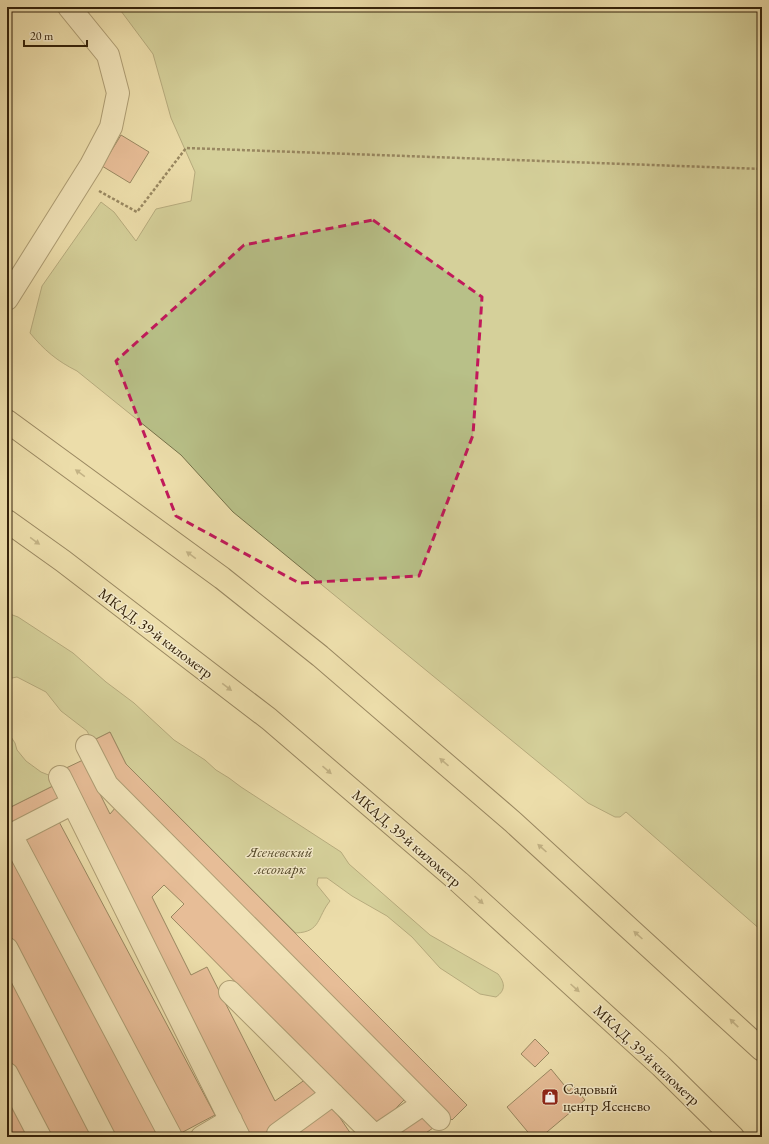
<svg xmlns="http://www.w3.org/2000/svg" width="769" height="1144" font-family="'EB Garamond',serif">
  <rect width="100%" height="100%" fill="#ecddaa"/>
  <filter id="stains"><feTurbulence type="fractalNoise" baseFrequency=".005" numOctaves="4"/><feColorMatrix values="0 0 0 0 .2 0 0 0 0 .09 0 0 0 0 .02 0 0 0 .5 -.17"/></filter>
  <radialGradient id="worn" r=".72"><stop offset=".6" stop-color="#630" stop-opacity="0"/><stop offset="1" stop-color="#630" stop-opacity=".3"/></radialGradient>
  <path fill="#b8c088" stroke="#767149" d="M118 7H762V931L626 812 620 817H615L588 803 233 512 181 455 77 371C57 361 44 350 30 333L42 286 101 202 114 212 136 241 156 209 191 201 195 172 171 118 153 54Z
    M7 613 18 617 73 653 106 682 134 703 174 740 205 760 216 770 229 778 241 787 341 852 349 864 430 935 498 974C505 983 506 990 496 997L480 994 440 968 412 937 387 916 352 896 327 878H318L317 885 330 901C317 917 321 932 296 933L126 764 110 732 92 741 87 731 61 711 46 692 17 677 7 679Z
    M7 731 15 743 17 750 26 761 41 772 51 776 55 785 7 809Z"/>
  <path fill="#e19780" stroke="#34220a" d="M121 135 149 152 130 183 102 166Z
    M110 732 126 764 467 1105 452 1120 111 779 92 741Z
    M83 760 110 814 116 807 405 1099 378 1126 171 917 184 904 164 885 152 897 191 975 207 967 275 1101 306 1079 318 1095 271 1137H248L64 769Z
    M55 785 62 799 7 827V809Z
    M57 818 215 1115 181 1133 23 836Z
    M7 851 159 1137H115L7 929Z
    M7 967 95 1137H49L7 1056Z
    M535 1039 549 1053 535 1067 521 1054Z
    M551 1069 569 1091 573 1086 585 1100 541 1137H532L507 1107Z
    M7 1094 29 1137H7Z
    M332 1106 353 1137H290Z
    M424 1115 433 1128 420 1137H391Z"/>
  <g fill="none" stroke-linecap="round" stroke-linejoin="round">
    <g stroke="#625132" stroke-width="24">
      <path id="minor" d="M7 299 91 165 111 127 118 93 108 55 69 7
        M87 746 107 785 439 1119
        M60 777 239 1137
        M11 835 171 1137
        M7 837 73 803
        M7 949 104 1137
        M230 992 375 1136
        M7 1074 40 1137
        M278 1134 333 1094
        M202 1137 231 1120
        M374 1137 423 1104"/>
    </g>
    <g stroke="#34220a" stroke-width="24">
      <path id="highway" d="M7 421 222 578 320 656 513 822 762 1050
        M7 521 63 561 269 719 459 882 661 1066 733 1137"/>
    </g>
    <path stroke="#34220a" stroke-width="2.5" stroke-dasharray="3 2" stroke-linecap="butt" d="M99 191 137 212 186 148 762 169"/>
    <use href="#minor" stroke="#f3e9c8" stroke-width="22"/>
    <use href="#highway" stroke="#ecddaa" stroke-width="22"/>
  </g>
  <defs><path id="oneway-solid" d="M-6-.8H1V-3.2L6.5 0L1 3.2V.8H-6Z"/></defs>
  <g fill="#90805a">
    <use href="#oneway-solid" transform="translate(80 473) rotate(-144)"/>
    <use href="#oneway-solid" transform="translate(35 541) rotate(36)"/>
    <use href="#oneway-solid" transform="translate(191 555) rotate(-144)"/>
    <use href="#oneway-solid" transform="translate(227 687) rotate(37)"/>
    <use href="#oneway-solid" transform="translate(444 762) rotate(-139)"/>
    <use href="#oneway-solid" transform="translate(327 770) rotate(41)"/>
    <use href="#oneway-solid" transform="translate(542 848) rotate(-138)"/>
    <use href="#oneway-solid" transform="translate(479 900) rotate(42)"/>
    <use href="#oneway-solid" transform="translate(638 935) rotate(-138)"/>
    <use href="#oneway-solid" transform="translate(575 988) rotate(42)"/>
    <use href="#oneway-solid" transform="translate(734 1023) rotate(-136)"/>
  </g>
  <path d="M0 0H769V1144H0ZM373 220 482 297 473 435 419 576 299 583 176 516 116 361 244 245Z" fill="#ecddaa" fill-opacity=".55" fill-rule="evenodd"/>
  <path fill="none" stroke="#c2185b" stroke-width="3" stroke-dasharray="8 5" stroke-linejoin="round" d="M373 220 482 297 473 435 419 576 299 583 176 516 116 361 244 245Z"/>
  <defs>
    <g id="shop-square" transform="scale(0.9)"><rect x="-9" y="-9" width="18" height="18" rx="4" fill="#8f2418" stroke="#f3e9c8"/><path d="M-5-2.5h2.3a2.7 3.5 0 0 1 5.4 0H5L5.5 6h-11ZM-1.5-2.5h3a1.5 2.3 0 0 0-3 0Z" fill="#fff"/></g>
  </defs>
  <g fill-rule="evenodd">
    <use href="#shop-square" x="550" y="1097"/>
  </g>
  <g text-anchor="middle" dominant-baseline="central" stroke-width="3" stroke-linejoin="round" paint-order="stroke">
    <g font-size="15" fill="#34220a" stroke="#f3e9c8">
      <text transform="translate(156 633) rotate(37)">МКАД, 39-й километр</text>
      <text transform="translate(407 838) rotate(41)">МКАД, 39-й километр</text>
      <text transform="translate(647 1055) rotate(43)">МКАД, 39-й километр</text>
    </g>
    <g font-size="15" font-style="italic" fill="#554a2a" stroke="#f3e9c8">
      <text x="280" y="851">Ясеневский<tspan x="280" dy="17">лесопарк</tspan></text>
    </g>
    <g font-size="15" fill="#34220a" stroke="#f3e9c8" text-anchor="start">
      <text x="563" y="1088">Садовый<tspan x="563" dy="17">центр Ясенево</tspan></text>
    </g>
  </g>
  <rect width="769" height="1144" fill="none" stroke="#ecddaa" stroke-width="24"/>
  <rect x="8" y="8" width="753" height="1128" fill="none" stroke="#34220a" stroke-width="2"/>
  <rect x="12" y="12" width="745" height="1120" fill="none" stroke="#34220a"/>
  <path d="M24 40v6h63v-6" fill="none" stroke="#34220a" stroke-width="2"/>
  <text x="30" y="40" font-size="12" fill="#34220a" stroke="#f3e9c8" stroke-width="3" paint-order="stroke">20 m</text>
  <rect width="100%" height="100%" filter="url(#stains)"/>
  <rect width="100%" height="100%" fill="url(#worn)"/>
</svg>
